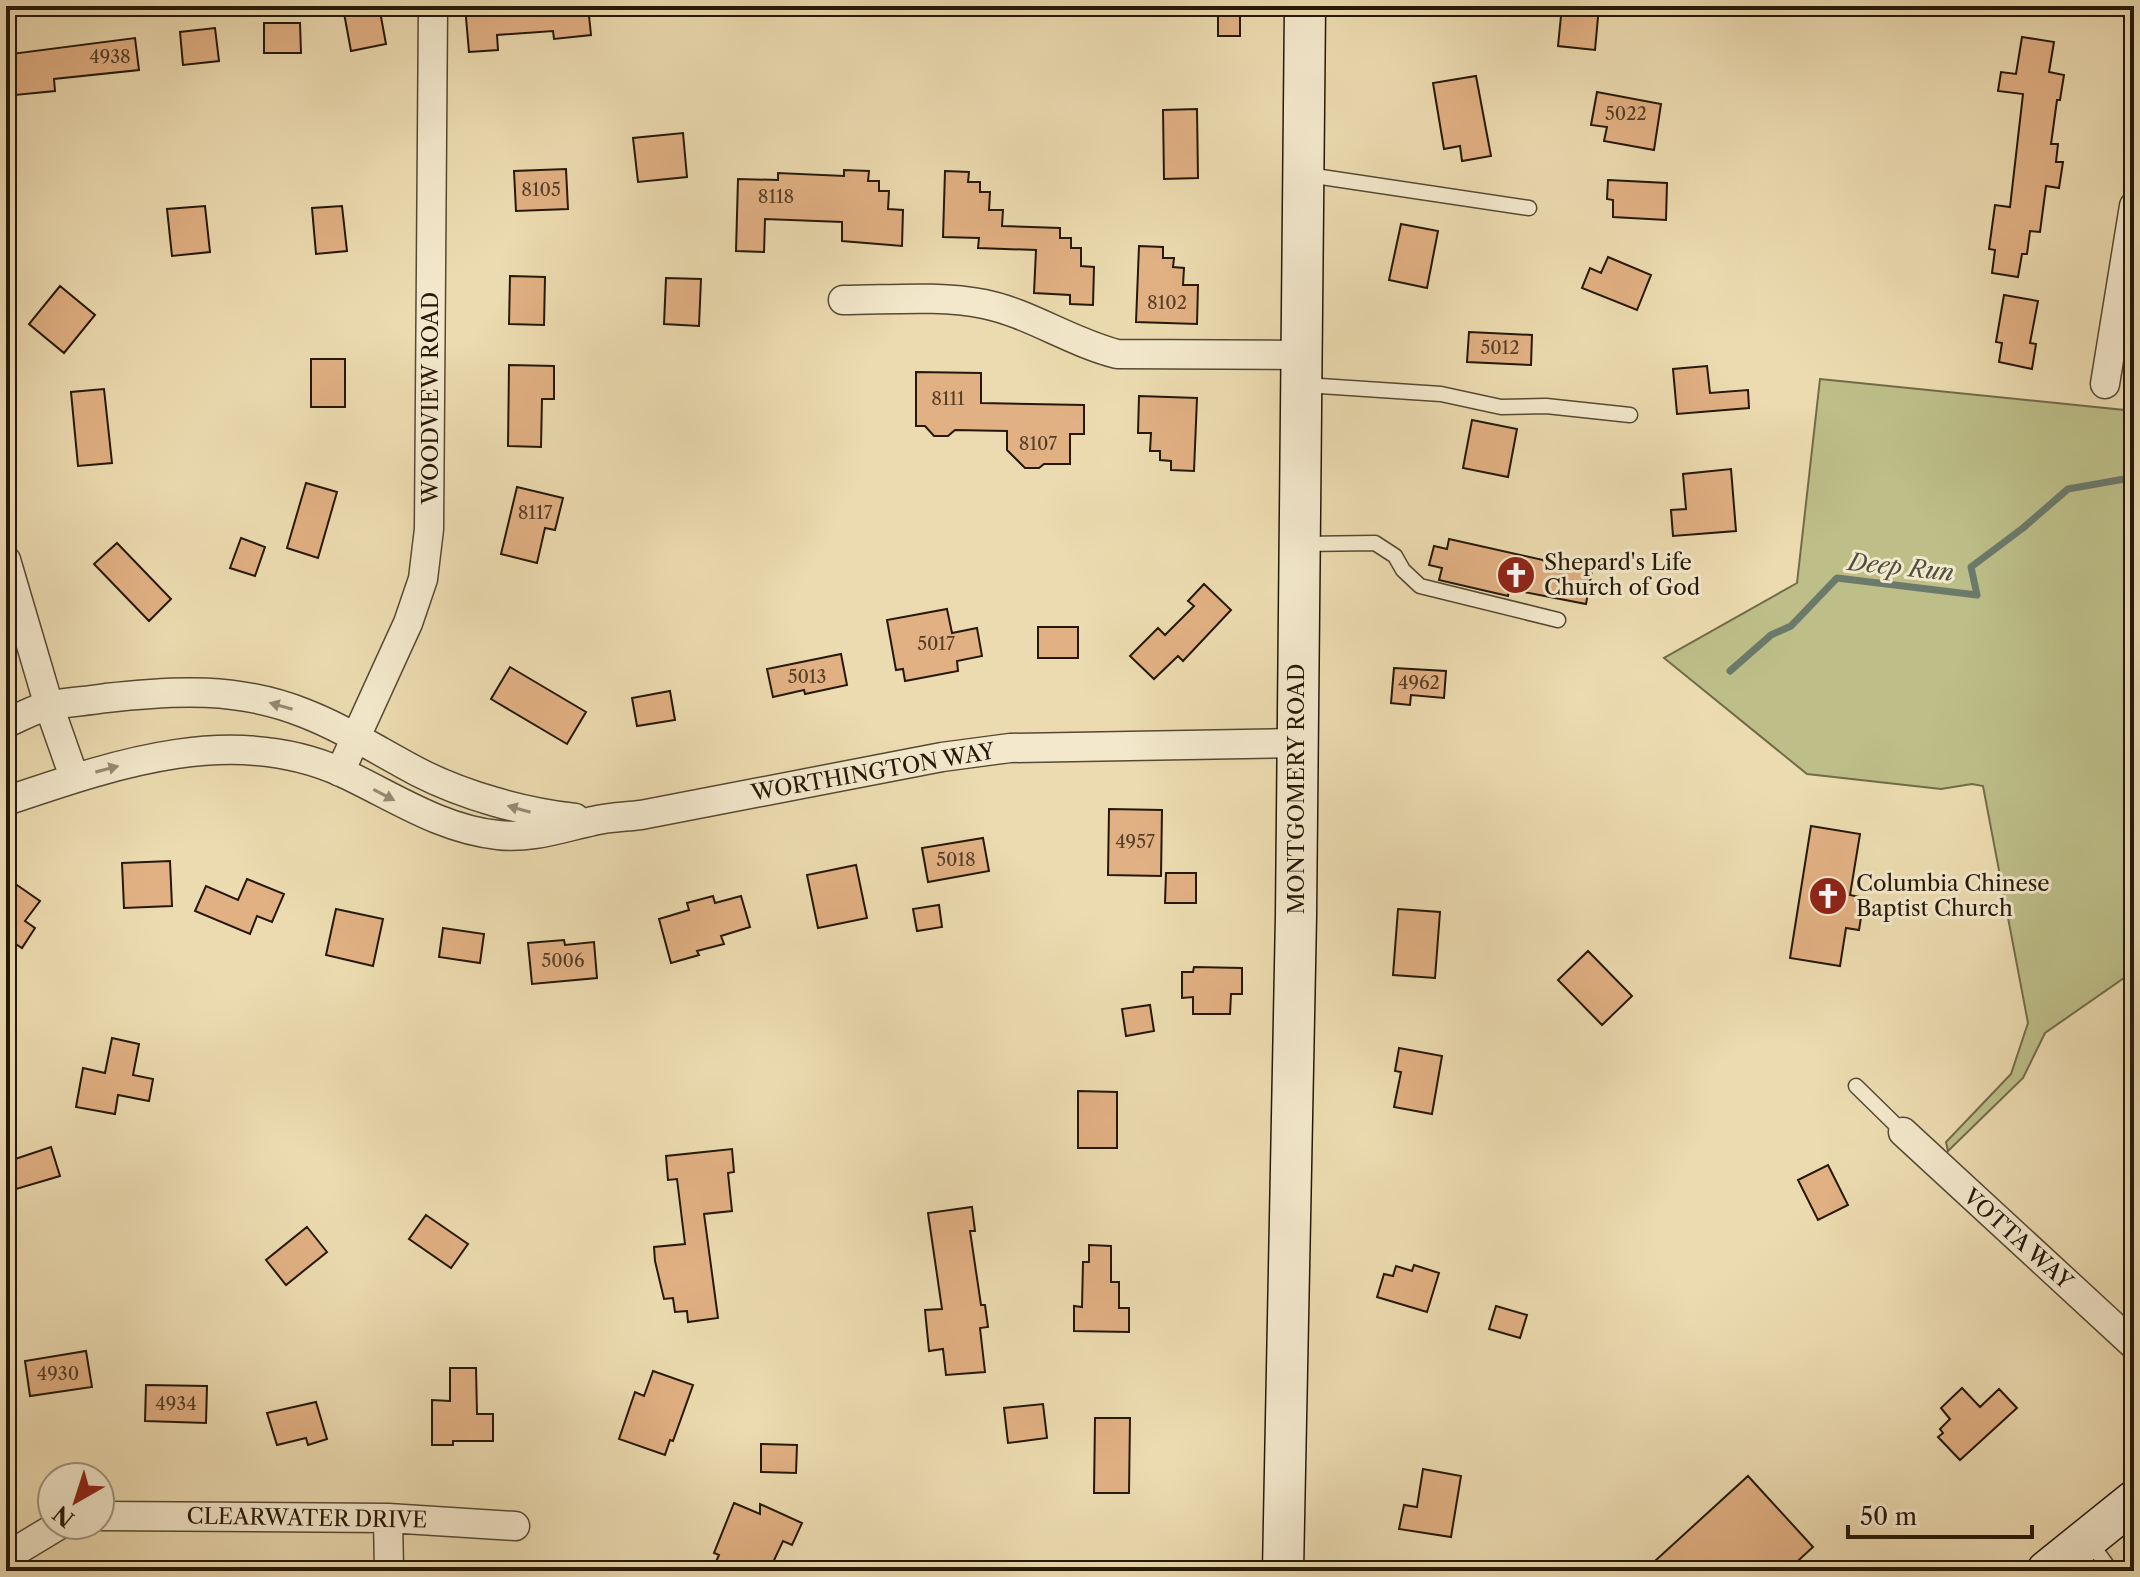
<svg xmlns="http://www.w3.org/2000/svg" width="2140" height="1577" font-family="'Libre Caslon Text',serif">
  <rect width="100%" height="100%" fill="#ecdbb0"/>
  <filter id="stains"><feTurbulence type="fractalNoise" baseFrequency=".0025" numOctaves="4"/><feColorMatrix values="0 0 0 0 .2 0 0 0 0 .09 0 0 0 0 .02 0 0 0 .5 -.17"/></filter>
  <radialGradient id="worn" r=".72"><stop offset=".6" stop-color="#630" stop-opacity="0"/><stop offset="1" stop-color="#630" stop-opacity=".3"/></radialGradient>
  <path fill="#bdbe88" stroke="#716b48" stroke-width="2" d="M1820 379 2134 411V971L2045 1033 2023 1078 1948 1151 1946 1142 2011 1074 2028 1023 1983 786 1972 784 1941 789 1807 774 1664 658 1797 583Z"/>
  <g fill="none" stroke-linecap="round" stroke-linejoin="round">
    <path stroke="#6b7a6b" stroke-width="7" d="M1730 671 1771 635 1791 626 1837 578 1977 595 1971 567 2023 528 2068 489 2130 478 2134 473"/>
  </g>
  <path fill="#e1b083" stroke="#251808" stroke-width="2" d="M379 6 386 44 351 51 344 13Z
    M465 6H588L591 35 554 39 553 31 497 35 498 50 469 52Z
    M1218 6H1240V36H1218Z
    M1562 6H1599L1595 50 1558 46Z
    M264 23H300L301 53H264Z
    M215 28 219 61 183 65 180 32Z
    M2022 37 2054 42 2049 72 2064 75 2060 100H2057L2051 144H2058L2056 162H2063L2059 188 2046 186 2040 232 2030 231 2027 254H2022L2018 277 1992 273 1995 250 1989 249 1995 205 2010 207 2023 94 1998 91 2001 72 2016 74Z
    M135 38 139 70 54 79 55 91 15 95 11 54Z
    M1476 76 1491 156 1462 161 1460 146 1444 149 1433 83Z
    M1597 92 1661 104 1654 150 1604 141 1607 127 1591 125Z
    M1197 109 1198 178 1164 179 1163 110Z
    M683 133 687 177 638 182 633 138Z
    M566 169 568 209 516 211 514 171Z
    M844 170 869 171 868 181H879V191H889L888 209 903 210 902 246 842 241V222L765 219 764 252 736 251 738 179 778 180V173L844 176Z
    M945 171 969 172 968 182H980V192H990L989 210H1003L1002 226 1060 228V238H1071V248H1081V266L1094 267 1093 305 1070 304V295L1034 293 1036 250 978 248 979 238 943 237Z
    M1608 180 1667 183 1666 220 1613 217V200L1607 199Z
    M205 206 210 252 172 256 167 209Z
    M342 206 347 251 316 254 312 208Z
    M1401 224 1438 231 1427 288 1389 280Z
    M1139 246 1163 247V258H1174L1173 267 1184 268 1183 285H1198L1197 324 1136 322Z
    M1608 257 1651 275 1637 310 1582 288 1590 268 1601 273Z
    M510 276 545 277 544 325 509 324Z
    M666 278 701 279 699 326 664 324Z
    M60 286 95 315 64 353 29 324Z
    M2004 295 2038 301 2030 343 2036 344 2032 369 1999 362 2002 343 1996 342Z
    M1469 332 1532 335 1531 365 1467 362Z
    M311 359H345V407H311Z
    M509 365 554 366V399H542L541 447 508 446Z
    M1707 366 1710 393 1748 390 1749 408 1677 414 1673 369Z
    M916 372 981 373V403L1084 405V434H1070V464H1044L1039 468H1025L1007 450V431L955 430 948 436H934L925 426H916Z
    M104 389 112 463 78 466 71 392Z
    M1139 396 1197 398 1194 471 1171 470V461L1160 460V451H1150L1151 433H1138Z
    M1472 420 1517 429 1508 477 1463 468Z
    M1731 469 1736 531 1673 536 1671 510 1686 509 1683 474Z
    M306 483 337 492 318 558 287 548Z
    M517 487 563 498 555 530 545 528 537 563 501 554Z
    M241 538 265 547 255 576 230 568Z
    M1449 539 1592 571 1586 604 1509 589 1508 596 1439 580 1442 568 1429 565 1434 546 1447 549Z
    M117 543 171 599 149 621 94 564Z
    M1204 584 1231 610 1183 661 1178 656 1154 679 1130 656 1158 628 1165 635 1194 606 1188 601Z
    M947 609 952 633 977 628 982 656 957 661 958 671 905 681 903 669 896 670 887 620Z
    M1038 627H1078V658H1038Z
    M841 654 847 685 805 694 804 690 773 697 767 669Z
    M510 667 586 712 567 744 491 699Z
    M1394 668 1446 671 1444 698 1411 695 1410 705 1391 703Z
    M670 691 675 720 637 726 632 698Z
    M1109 809 1162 810 1161 876 1108 875Z
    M1811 826 1860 834 1850 895 1864 898 1859 930 1846 928 1840 966 1790 958Z
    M983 838 989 871 928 882 922 848Z
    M170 861 172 906 124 908 122 863Z
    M856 865 867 918 818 928 807 875Z
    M1166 873H1196V903H1165Z
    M247 879 284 894 272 922 257 916 250 934 195 911 206 886 238 900Z
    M14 883 40 901 25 921 35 928 22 948 11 941 6 948V894Z
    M713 896 715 903 741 896 750 927 721 936 724 944 697 951 699 955 671 963 659 919 689 910 687 903Z
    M939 905 942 927 917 931 913 909Z
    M336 909 383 919 373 966 326 955Z
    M1398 909 1440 912 1435 978 1393 975Z
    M443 928 484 934 480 963 439 957Z
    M564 940 565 945 594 942 597 978 532 984 528 943Z
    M1588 951 1632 996 1602 1025 1558 980Z
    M1194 967 1242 968V994H1231L1230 1014H1193V997L1182 998V972H1193Z
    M1150 1005 1154 1031 1126 1036 1122 1009Z
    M112 1038 139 1044 133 1075 153 1079 149 1101 118 1095 115 1114 76 1107 83 1068 105 1073Z
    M1399 1048 1442 1056 1432 1114 1394 1107 1401 1072 1395 1071Z
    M1078 1091 1117 1092V1148H1078Z
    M51 1147 60 1176 6 1192V1162Z
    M732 1149 734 1172 728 1173 732 1211 704 1214 718 1318 688 1322 687 1311 675 1312 673 1298 664 1299 655 1261 654 1247 685 1244 677 1179 668 1180 666 1156Z
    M1828 1165 1848 1205 1818 1220 1798 1180Z
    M972 1207 975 1231H970L981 1305H985L988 1327 980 1328 985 1372 946 1375 943 1349 929 1351 925 1310 942 1309 928 1213Z
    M426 1215 468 1244 451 1268 409 1239Z
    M307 1227 327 1252 286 1285 266 1260Z
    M1089 1245 1111 1246V1282H1119V1308H1129V1332L1074 1331V1306L1082 1307 1083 1262H1089Z
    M1414 1265 1439 1273 1427 1312 1377 1297 1384 1274 1393 1276 1396 1266 1412 1271Z
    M1496 1306 1527 1315 1520 1338 1489 1329Z
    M86 1351 92 1387 30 1396 25 1361Z
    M450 1368H476L477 1414H493V1441H453V1445H432V1400L450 1401Z
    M653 1371 693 1385 673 1441 670 1440 665 1455 619 1439 635 1392 644 1396Z
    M146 1385 207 1386 206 1423 145 1421Z
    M1962 1388 1980 1407 1999 1389 2017 1408 1960 1460 1938 1437 1943 1433 1940 1429 1950 1419 1941 1408Z
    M316 1402 327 1439 308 1445 306 1438 277 1445 267 1413Z
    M1043 1404 1047 1438 1008 1443 1004 1408Z
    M1095 1418H1130L1129 1493H1094Z
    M761 1444 797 1445 796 1473 761 1472Z
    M1423 1469 1461 1476 1451 1537 1399 1529 1404 1505 1417 1507Z
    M1748 1476 1813 1547 1787 1571H1644Z
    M734 1503 760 1514V1504L802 1523 792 1545 783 1541 769 1571H712L719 1555 714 1553Z"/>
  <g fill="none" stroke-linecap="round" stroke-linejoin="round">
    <g stroke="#574932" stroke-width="17">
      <path id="service" d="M1308 175 1529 208
        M1305 385 1441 394 1501 407 1546 406 1630 415
        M1303 544 1375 543 1395 556 1403 570 1420 586 1558 620
        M1856 1086 1903 1132
        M2088 1539 2111 1571"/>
    </g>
    <g stroke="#574932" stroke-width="31">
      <path id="minor" d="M843 300C889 300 939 295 984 304 1029 313 1070 342 1117 354L1302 355
        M2105 384 2134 206
        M6 560 49 706 74 777
        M6 723C21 717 36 708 51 705 69 702 88 701 106 698 175 690 239 687 304 713 345 729 380 752 418 772 465 796 523 812 575 818
        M340 772 408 623 423 579 429 529 433 6
        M6 801C113 765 231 723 341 772 393 796 440 829 498 835 531 839 561 828 593 821 609 817 625 817 641 815L942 757 1010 748 1296 743
        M1903 1132 2134 1345
        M100 1516 388 1518 515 1526
        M388 1518 389 1571
        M6 1557 59 1525"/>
    </g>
    <g stroke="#251808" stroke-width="43">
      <path id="secondary" d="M1283 1571 1296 916 1305 6
        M2047 1571 2134 1501"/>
    </g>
    <use href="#service" stroke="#f3e8cc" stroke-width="14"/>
    <use href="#minor" stroke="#f3e8cc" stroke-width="28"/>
    <use href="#secondary" stroke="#f3e8cc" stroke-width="40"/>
  </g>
  <defs><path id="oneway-solid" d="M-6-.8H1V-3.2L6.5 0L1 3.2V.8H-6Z" transform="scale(2)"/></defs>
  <g fill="#968a74">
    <use href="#oneway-solid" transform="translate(281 706) rotate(-164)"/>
    <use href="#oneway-solid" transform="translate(107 769) rotate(-15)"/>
    <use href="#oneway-solid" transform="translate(384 795) rotate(28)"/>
    <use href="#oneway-solid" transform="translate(519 809) rotate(-164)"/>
  </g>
  <defs>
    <g id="church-disc" transform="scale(2)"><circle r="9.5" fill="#8f2418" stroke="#f3e8cc"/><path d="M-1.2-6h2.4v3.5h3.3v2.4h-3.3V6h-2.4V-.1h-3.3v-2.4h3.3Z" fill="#fff"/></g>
  </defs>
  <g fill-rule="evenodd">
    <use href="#church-disc" x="1516" y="575"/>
    <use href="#church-disc" x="1828" y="896"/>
  </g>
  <g text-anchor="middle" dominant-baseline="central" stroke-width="6" stroke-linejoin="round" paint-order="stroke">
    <g font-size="18" fill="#543e27">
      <text x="110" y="57">4938</text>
      <text x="1626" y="114">5022</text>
      <text x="541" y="190">8105</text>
      <text x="776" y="197">8118</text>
      <text x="1167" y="303">8102</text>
      <text x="1500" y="348">5012</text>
      <text x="948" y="399">8111</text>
      <text x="1038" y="444">8107</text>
      <text x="535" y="513">8117</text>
      <text x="936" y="644">5017</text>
      <text x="807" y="677">5013</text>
      <text x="1419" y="683">4962</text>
      <text x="1135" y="842">4957</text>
      <text x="956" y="860">5018</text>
      <text x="563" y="961">5006</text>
      <text x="58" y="1374">4930</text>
      <text x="176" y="1404">4934</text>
    </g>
    <g font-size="22" fill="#251808" stroke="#f3e8cc">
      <text transform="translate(430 398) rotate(-90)">WOODVIEW ROAD</text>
      <text transform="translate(873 772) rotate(-10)">WORTHINGTON WAY</text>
      <text transform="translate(1296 789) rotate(-90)">MONTGOMERY ROAD</text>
      <text transform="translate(2018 1239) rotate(42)">VOTTA WAY</text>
      <text transform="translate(307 1518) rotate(1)">CLEARWATER DRIVE</text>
    </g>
    <g font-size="22" fill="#251808" stroke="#f3e8cc" text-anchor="start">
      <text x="1544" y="562">Shepard's Life<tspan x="1544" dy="25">Church of God</tspan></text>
      <text x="1856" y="883">Columbia Chinese<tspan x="1856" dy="25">Baptist Church</tspan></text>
    </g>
    <g font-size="24" font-style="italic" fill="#4e5142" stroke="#f3e8cc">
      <text transform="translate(1901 567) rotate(6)">Deep Run</text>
    </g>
  </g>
  <rect width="2140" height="1577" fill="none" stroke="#ecdbb0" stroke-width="32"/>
  <rect x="8" y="8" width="2124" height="1561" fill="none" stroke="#251808" stroke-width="4"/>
  <rect x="16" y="16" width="2108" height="1545" fill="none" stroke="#251808" stroke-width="2"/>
  <g transform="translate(76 1501) rotate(219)"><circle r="38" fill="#f3e8cc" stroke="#a1957e" stroke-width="2"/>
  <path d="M0-6L14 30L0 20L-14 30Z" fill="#8f2418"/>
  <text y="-12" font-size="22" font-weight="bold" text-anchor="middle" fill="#251808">N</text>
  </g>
  <path d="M1848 1525v12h184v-12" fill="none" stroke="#251808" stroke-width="4"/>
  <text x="1860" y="1525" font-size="24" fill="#251808" stroke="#f3e8cc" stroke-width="6" paint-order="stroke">50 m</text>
  <rect width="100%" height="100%" filter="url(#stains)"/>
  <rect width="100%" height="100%" fill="url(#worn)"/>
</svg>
